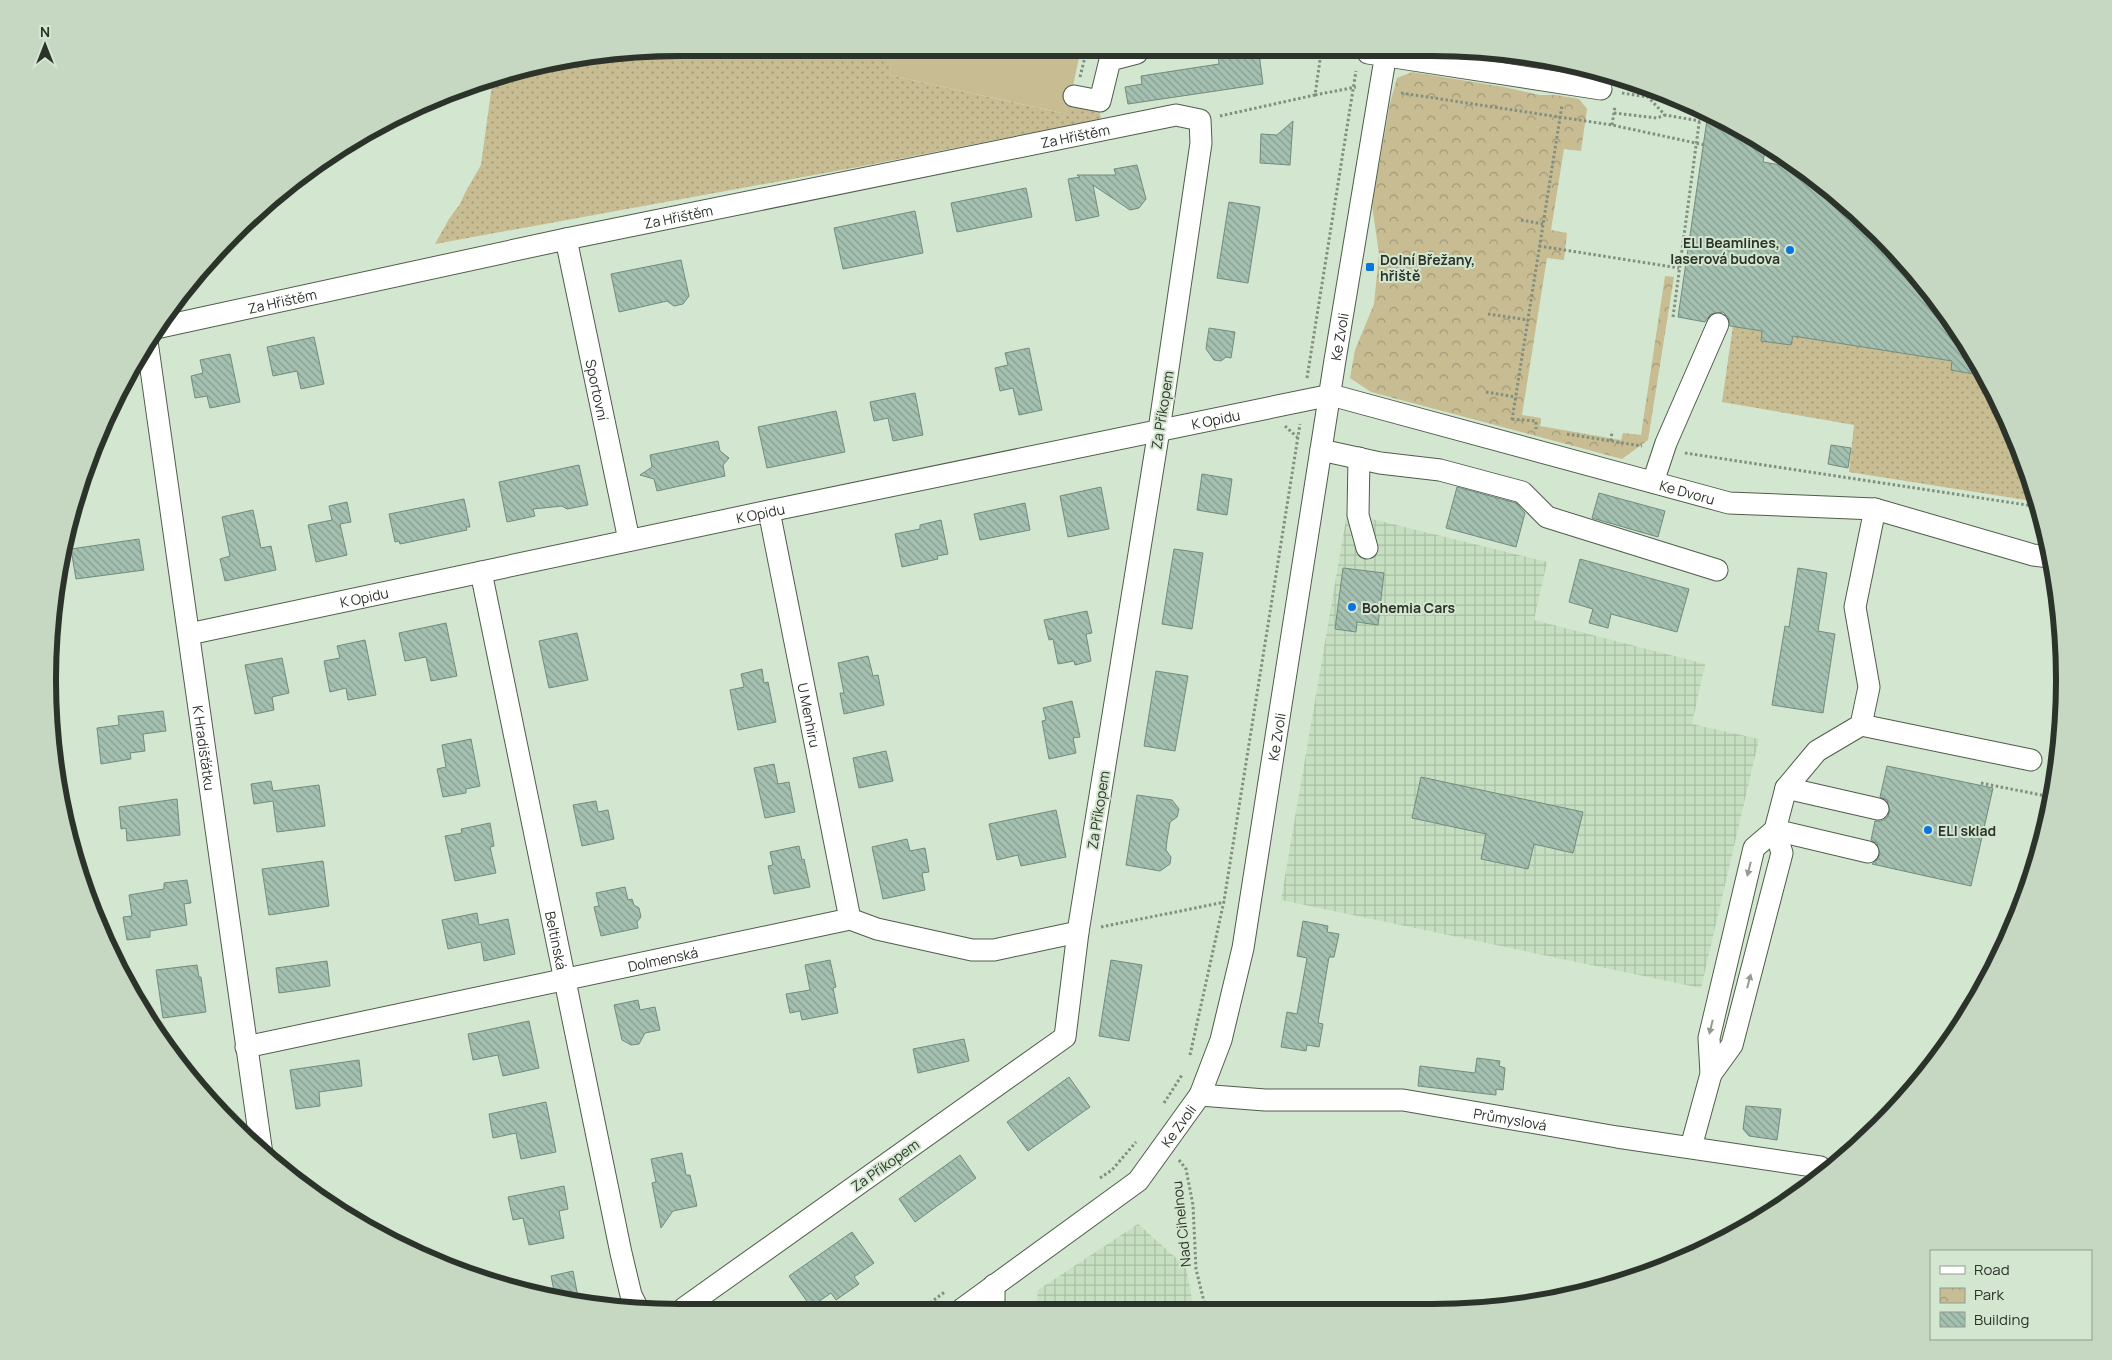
<svg xmlns="http://www.w3.org/2000/svg" width="2112" height="1360" font-family="Manrope,sans-serif">
  <defs>
    <pattern id="industrial-grid" width="8" height="8" patternUnits="userSpaceOnUse" patternTransform="scale(1.25)"><rect width="8" height="8" fill="#c6dfc1"/><path d="M0 4h8M4 0v8" fill="none" stroke="#aac0a6"/></pattern>
    <pattern id="grass-dots" width="8" height="8" patternUnits="userSpaceOnUse" patternTransform="scale(1.25)"><rect width="8" height="8" fill="#c8bc93"/><path d="M2 2h.1M6 6h.1" fill="none" stroke="#a39978" stroke-width="1.8" stroke-linecap="round"/></pattern>
    <pattern id="park-crowns" width="20" height="18" patternUnits="userSpaceOnUse" patternTransform="scale(1.25)"><rect width="20" height="18" fill="#c8bc93"/><path d="M2 6a3 3 0 1 1 6 0M12 15a3 3 0 1 1 6 0" fill="none" stroke="#a39978"/></pattern>
    <pattern id="building-back-hatch" width="6" height="6" patternUnits="userSpaceOnUse" patternTransform="scale(1.25)"><rect width="6" height="6" fill="#a4c0b1"/><path d="M-1 5l2 2M0 0l6 6M5-1l2 2" fill="none" stroke="#869d90"/></pattern>
  </defs>
  <rect width="100%" height="100%" fill="#d3e6cf"/>
  <path fill="url(#industrial-grid)" d="M1347 513 1547 562 1534 620 1705 664 1692 724 1759 739 1701 988 1281 900Z
    M1138 1224 1186 1267 1194 1310 1036 1309 1038 1290Z"/>
  <path fill="url(#grass-dots)" d="M597 53H894L889 75 1066 114 1069 105 1100 113 1101 119 858 167 435 244 449 219 460 204 465 193 481 165 493 77Z
    M1733 326 1762 331 1761 341 1791 345 1793 336 1952 361 1951 370 1980 376 1981 371 1999 400 2038 502 1849 472 1854 425 1722 402Z"/>
  <path fill="url(#park-crowns)" d="M1439 53H1515L1590 73 1582 76Z
    M1412 72 1504 87 1539 95H1556L1579 99 1587 109 1581 151 1564 149 1551 230 1567 233 1564 260 1547 258 1522 415 1541 418 1540 426 1621 440 1623 433 1641 435 1665 276 1674 277 1648 440 1622 459 1371 392 1350 378 1355 350 1374 304 1379 254 1372 205 1390 103 1397 78Z"/>
  <path fill="#c8bc93" d="M894 53H1080L1067 114 889 75Z"/>
  <path fill="url(#building-back-hatch)" stroke="#718c7e" d="M1218 53H1259L1263 84 1128 104 1125 87 1142 84 1141 76 1219 64Z
    M1708 113 1748 132 1766 145 1763 162 1798 168 1849 204 1934 295 1984 376 1951 370 1952 361 1793 336 1791 345 1761 341 1762 331 1730 326 1728 317 1723 312 1711 314 1705 322 1678 317Z
    M1293 121 1290 165 1260 163 1261 134 1277 135Z
    M1137 165 1146 199 1139 208 1130 210 1093 185 1099 216 1076 221 1068 179 1080 177 1077 175H1116L1114 169Z
    M1026 188 1032 217 957 232 951 203Z
    M1229 202 1260 207 1248 283 1217 278Z
    M915 211 923 253 843 269 834 228Z
    M681 260 689 296 683 304 674 306 667 301 619 312 611 274Z
    M1209 328 1235 332 1231 358 1226 357 1221 361 1214 360 1206 349Z
    M314 337 324 384 301 389 297 371 273 376 267 347Z
    M1029 348 1042 410 1019 415 1013 388 1000 391 995 368 1008 365 1005 353Z
    M230 354 240 402 210 408 207 396 195 398 191 376 203 373 200 360Z
    M915 393 923 435 893 441 888 418 874 421 870 402Z
    M836 411 845 452 767 468 758 427Z
    M718 441 720 451 729 458 723 465 725 476 657 491 654 479 640 475 652 467 650 455Z
    M1831 445 1851 448 1848 468 1828 464Z
    M579 465 588 505 567 509 562 506 533 509 535 516 507 522 499 482Z
    M1202 474 1232 479 1227 515 1197 510Z
    M1101 487 1109 529 1068 537 1060 496Z
    M1457 487 1516 503 1525 513 1516 547 1446 528Z
    M1599 493 1665 511 1658 537 1592 518Z
    M464 499 470 527H466L467 530 400 544 399 541 395 542 389 514Z
    M347 502 351 522 340 524 347 555 316 562 308 525 332 520 329 506Z
    M1025 503 1030 530 980 540 974 514Z
    M253 510 261 548 271 546 276 570 225 581 220 559 230 556 222 517Z
    M941 520 948 554 937 556 938 559 902 567 895 534 920 529V525Z
    M139 539 144 570 76 579 71 549Z
    M1174 549 1203 553 1192 629 1162 624Z
    M1580 559 1689 589 1677 632 1611 614 1608 628 1589 623 1593 609 1569 602Z
    M1343 568 1384 573 1378 625 1357 622 1356 632 1335 629Z
    M1798 568 1827 573 1818 631 1835 634 1823 713 1772 705 1785 626 1789 627Z
    M1087 611 1092 633 1086 634 1091 661 1075 665 1074 661 1058 664 1053 639 1049 640 1044 620Z
    M446 623 457 676 431 681 426 657 405 661 399 633Z
    M577 633 588 680 549 688 539 641Z
    M365 640 376 695 348 700 346 688 330 692 324 661 340 658 337 646Z
    M868 656 873 676 878 675 884 705 844 714 840 693H844L838 663Z
    M282 658 289 693 272 697 274 710 255 714 245 665Z
    M762 669 764 683 768 682 776 722 738 730 730 690 744 687 741 674Z
    M1156 671 1188 676 1175 751 1144 746Z
    M1072 701 1080 737 1073 738 1076 753 1049 759 1042 721 1046 720 1043 708Z
    M163 711 166 731 143 734 145 751 130 753 131 759 101 764 97 728 119 725 118 716Z
    M471 739 480 786 466 789V793L443 797 437 769 446 767 442 745Z
    M886 751 893 781 859 788 853 758Z
    M774 764 778 784 789 782 795 812 765 818 754 768Z
    M1887 766 1993 788 1971 886 1872 864 1877 860 1880 854 1877 843 1871 840 1875 821H1881L1887 818 1890 811 1887 800 1880 797Z
    M1421 777 1583 812 1573 853 1534 844 1528 869 1481 859 1486 834 1412 818Z
    M271 781 273 791 319 785 325 826 277 832 273 801 254 804 251 784Z
    M1137 795 1172 800 1179 809 1177 817 1170 822 1167 840 1166 850 1171 857 1170 864 1160 871 1126 865Z
    M177 799 180 835 127 841 126 828 121 829 119 807Z
    M596 801 598 812 608 810 614 839 582 846 573 805Z
    M1056 810 1066 857 1021 866 1018 855 997 860 989 824Z
    M490 823 494 846 490 847 496 873 455 881 445 836 462 833 461 829Z
    M907 839 910 851 925 848 929 872 922 873 925 890 883 899 872 847Z
    M799 846 802 860 804 859 810 887 774 894 768 866 773 865 770 852Z
    M323 861 329 906 269 915 262 869Z
    M187 880 191 903 184 904 187 925 150 931V937L127 940 123 917 132 916 129 895 164 889V883Z
    M625 887 628 900 632 899 634 905 639 908 641 917 637 922 638 928 601 936 594 907 599 906 596 893Z
    M477 913 479 925 508 919 515 954 484 961 481 942 448 949 442 920Z
    M1303 921 1328 926 1327 932 1339 934 1334 957H1329L1318 1023 1323 1024 1319 1047 1307 1045 1306 1051 1281 1047 1287 1012 1297 1014 1307 958 1297 956Z
    M830 960 836 987 833 988 838 1013 802 1020 800 1011 790 1013 786 994 810 990 805 965Z
    M1111 960 1142 965 1129 1041 1099 1036Z
    M327 961 330 986 279 993 276 968Z
    M197 965 199 977H201L206 1012 163 1018 156 970Z
    M638 1000 640 1010 655 1007 660 1030 645 1033 639 1044 631 1045 622 1040 614 1005Z
    M529 1021 539 1068 503 1076 498 1055 473 1060 468 1034Z
    M964 1039 969 1061 918 1073 913 1049Z
    M1477 1058 1500 1061 1499 1066 1505 1068 1503 1090 1496 1089V1095L1418 1086 1420 1066 1475 1073Z
    M359 1060 362 1086 319 1092 320 1106 296 1109 290 1070Z
    M1069 1077 1090 1107 1028 1151 1007 1122Z
    M546 1102 556 1152 521 1159 516 1133 493 1138 489 1114Z
    M1746 1106 1781 1109 1777 1140 1749 1136 1743 1129Z
    M682 1153 686 1175H690L697 1206 673 1211 661 1228 652 1183 656 1182 651 1159Z
    M960 1155 976 1178 915 1222 899 1199Z
    M564 1186 568 1209 559 1211 564 1238 529 1245 523 1218 513 1220 508 1197Z
    M852 1232 874 1263 854 1277 859 1284 836 1300 831 1293 811 1307 789 1276Z
    M573 1271 579 1302 555 1296 551 1276Z"/>
  <g fill="none" stroke-linecap="round" stroke-linejoin="round">
    <g stroke="#4e5e4a" stroke-width="23">
      <g id="minor">
        <path d="M1368 53 1601 89"/>
        <path d="M1074 96 1100 101 1110 60 1137 53"/>
        <path id="s1" d="M566 239 629 540"/>
        <path id="s2" d="M156 328 566 239 1176 115 1200 120 1201 143 1159 430 1078 932 1065 1037 684 1308"/>
        <path id="s3" d="M147 341 262 1154"/>
        <path d="M1321 450 1380 463 1440 470 1522 492 1547 517 1717 570"/>
        <path d="M1359 458 1358 515 1367 548"/>
        <path d="M1653 482 1666 443 1718 324"/>
        <path id="s4" d="M769 511 850 919"/>
        <path id="s5" d="M481 572 621 1253 631 1295 637 1307"/>
        <path id="s6" d="M189 634 769 511 1331 395 1729 503 1875 509 2033 555 2050 557"/>
        <path d="M1861 725 2031 760"/>
        <path d="M1786 788 1878 809"/>
        <path d="M1775 830 1868 852"/>
        <path id="s7" d="M246 1047 850 919 877 929 972 950H994L1078 932"/>
        <path d="M1711 1074 1732 1045 1782 853 1775 830 1786 788 1817 751 1861 725 1869 687 1855 607 1875 509"/>
        <path id="s8" d="M1200 1095 1265 1100H1403L1617 1137 1820 1167"/>
        <path d="M1691 1147 1711 1074 1709 1038 1754 848 1775 830"/>
        <path d="M994 1285V1309"/>
        <path id="s9" d="M962 1309 1138 1181 1200 1095 1221 1040 1243 948 1250 903 1335 360 1386 53"/>
      </g>
    </g>
    <path stroke="#818f7e" stroke-width="3" stroke-dasharray="2.5 2.5" stroke-linecap="butt" d="M1080 77 1086 53
      M1401 93 1612 125 1705 145
      M1622 93 1648 97 1665 115 1700 121
      M1315 95 1356 87
      M1648 97 1653 90
      M1614 113 1657 118 1665 115
      M1220 116 1315 95 1321 53
      M1612 125 1615 106
      M1521 220 1543 224
      M1539 246 1679 268
      M1488 314 1528 320
      M1673 317 1701 109
      M1307 378 1356 71
      M1486 392 1516 397
      M1512 419 1536 421V429
      M1512 420 1562 105
      M1285 426 1297 437
      M1567 434 1642 446
      M1611 441 1612 431
      M1685 453 2040 507
      M1981 783 2051 797 2061 707
      M1101 927 1225 902
      M1190 1055 1224 901 1300 424
      M1164 1103 1182 1075
      M1179 1160 1186 1169 1193 1205 1196 1269 1206 1310
      M1100 1178 1112 1170 1136 1142
      M922 1309 946 1291"/>
    <use href="#minor" stroke="#fff" stroke-width="21"/>
  </g>
  <defs><path id="oneway-solid" d="M-6-.8H1V-3.2L6.5 0L1 3.2V.8H-6Z" transform="scale(1.25)"/></defs>
  <g fill="#969994">
    <use href="#oneway-solid" transform="translate(1749 869) rotate(104)"/>
    <use href="#oneway-solid" transform="translate(1749 981) rotate(-75)"/>
    <use href="#oneway-solid" transform="translate(1711 1027) rotate(104)"/>
  </g>
  <g fill="#0874dc" stroke="#d3e6cf" stroke-width="2">
    <circle cx="1790" cy="250" r="5"/>
    <rect x="1365" y="262" width="10" height="10" rx="2.5"/>
    <circle cx="1352" cy="607" r="5"/>
    <circle cx="1928" cy="830" r="5"/>
  </g>
  <g text-anchor="middle" dominant-baseline="central" stroke-width="4" stroke-linejoin="round" paint-order="stroke">
    <g font-size="14" fill="#2c332a" stroke="#d3e6cf">
      <text stroke="none"><textPath href="#s2" startOffset="939">Za Hřištěm</textPath></text>
      <text stroke="none"><textPath href="#s2" startOffset="534">Za Hřištěm</textPath></text>
      <text stroke="none"><textPath href="#s2" startOffset="129">Za Hřištěm</textPath></text>
      <text stroke="none"><textPath href="#s9" startOffset="1096">Ke Zvoli</textPath></text>
      <text stroke="none"><textPath href="#s1" startOffset="154">Sportovní</textPath></text>
      <text transform="translate(1162 410) rotate(-81)">Za Příkopem</text>
      <text stroke="none"><textPath href="#s6" startOffset="1049">K Opidu</textPath></text>
      <text stroke="none"><textPath href="#s6" startOffset="1536">Ke Dvoru</textPath></text>
      <text stroke="none"><textPath href="#s6" startOffset="584">K Opidu</textPath></text>
      <text stroke="none"><textPath href="#s6" startOffset="179">K Opidu</textPath></text>
      <text stroke="none"><textPath href="#s4" startOffset="208">U Menhiru</textPath></text>
      <text stroke="none"><textPath href="#s9" startOffset="691">Ke Zvoli</textPath></text>
      <text stroke="none"><textPath href="#s3" startOffset="411">K Hradišťátku</textPath></text>
      <text transform="translate(1098 810) rotate(-81)">Za Příkopem</text>
      <text stroke="none"><textPath href="#s5" startOffset="376">Beltinská</textPath></text>
      <text stroke="none"><textPath href="#s7" startOffset="426">Dolmenská</textPath></text>
      <text stroke="none"><textPath href="#s8" startOffset="312">Průmyslová</textPath></text>
      <text stroke="none"><textPath href="#s9" startOffset="286">Ke Zvoli</textPath></text>
      <text transform="translate(885 1165) rotate(-35)">Za Příkopem</text>
      <text transform="translate(1181 1224) rotate(-96)">Nad Cihelnou</text>
    </g>
    <g font-size="14" font-weight="bold" fill="#2c332a" stroke="#d3e6cf" text-anchor="start">
      <text x="1780" y="242" text-anchor="end">ELI Beamlines,<tspan x="1780" dy="16">laserová budova</tspan></text>
      <text x="1380" y="259">Dolní Břežany,<tspan x="1380" dy="16">hřiště</tspan></text>
      <text x="1362" y="607">Bohemia Cars</text>
      <text x="1938" y="830">ELI sklad</text>
    </g>
  </g>
  <path d="M0 0H2112V1360H0ZM680 56H1432A624 624 0 0 1 2056 680V680A624 624 0 0 1 1432 1304H680A624 624 0 0 1 56 680V680A624 624 0 0 1 680 56Z" fill="#c6d8c2" fill-rule="evenodd"/>
  <path fill="none" stroke="#2c332a" stroke-width="6" d="M680 56H1432A624 624 0 0 1 2056 680V680A624 624 0 0 1 1432 1304H680A624 624 0 0 1 56 680V680A624 624 0 0 1 680 56Z"/>
  <rect x="1930" y="1250" width="162" height="90" fill="#d3e6cf" stroke="#909e8d"/>
  <rect x="1940" y="1266" width="25" height="8" fill="#ffffff" stroke="#909e8d"/>
  <text x="1974" y="1275" font-size="15" fill="#2c332a">Road</text>
  <rect x="1940" y="1288" width="25" height="15" fill="url(#park-crowns)" stroke="#909e8d"/>
  <text x="1974" y="1300" font-size="15" fill="#2c332a">Park</text>
  <rect x="1940" y="1312" width="25" height="15" fill="url(#building-back-hatch)" stroke="#909e8d"/>
  <text x="1974" y="1325" font-size="15" fill="#2c332a">Building</text>
  <g transform="translate(45 45)" stroke="#d3e6cf" stroke-width="4" paint-order="stroke">
  <path d="M0-4L9 19L0 12L-9 19Z" fill="#2c332a"/>
  <text y="-8" font-size="14" font-weight="bold" text-anchor="middle" fill="#2c332a">N</text>
  </g>
</svg>
